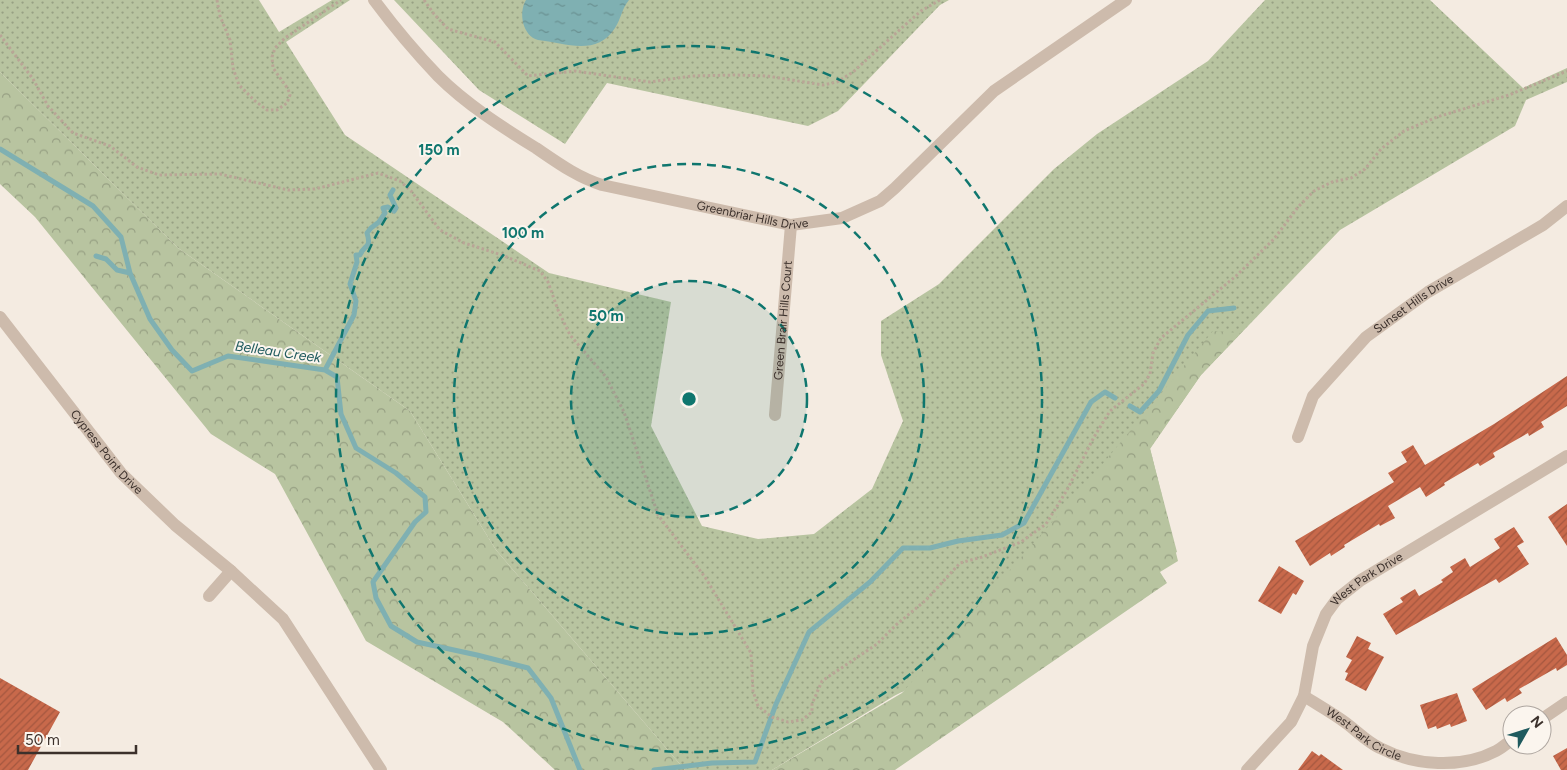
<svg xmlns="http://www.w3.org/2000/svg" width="1567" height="770" font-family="Figtree,sans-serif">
  <defs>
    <pattern id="grass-dots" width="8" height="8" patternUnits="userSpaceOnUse" patternTransform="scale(1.25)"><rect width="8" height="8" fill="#b8c4a0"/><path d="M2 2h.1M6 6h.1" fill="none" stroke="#97a083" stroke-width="1.8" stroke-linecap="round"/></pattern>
    <pattern id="forest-crowns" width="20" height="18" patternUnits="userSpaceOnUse" patternTransform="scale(1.25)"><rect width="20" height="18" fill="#b8c4a0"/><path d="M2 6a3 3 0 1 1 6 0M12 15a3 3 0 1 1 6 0" fill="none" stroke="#97a083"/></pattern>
    <pattern id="water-ripples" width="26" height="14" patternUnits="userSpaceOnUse" patternTransform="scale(1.25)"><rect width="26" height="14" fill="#7fb0b2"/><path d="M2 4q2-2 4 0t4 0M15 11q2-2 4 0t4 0" fill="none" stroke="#699091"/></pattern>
    <pattern id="building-hatch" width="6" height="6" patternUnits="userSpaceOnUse" patternTransform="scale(1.25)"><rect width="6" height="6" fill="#c8694b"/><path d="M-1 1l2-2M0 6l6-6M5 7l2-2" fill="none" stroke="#a4573f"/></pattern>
  </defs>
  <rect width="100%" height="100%" fill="#f4ebe1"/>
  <path fill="url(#grass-dots)" d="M0 0H259L279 32 332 0H350L286 42 345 135 549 273 671 302 651 426 702 526 758 539 814 534 872 489 903 421 881 355V321L939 284 1054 169 1097 134 1208 61 1265 0H1430L1523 88 1567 68V82L1526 100 1515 126 1340 230 1201 375 1150 449 1177 552 894 696 772 770H685L496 550 410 411 178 248 0 72Z
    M394 0H949L940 5 838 111 808 126 607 83 565 144 479 90Z"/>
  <path fill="url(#forest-crowns)" d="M0 72 178 248 410 411 496 550 685 770H555L503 722 366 641 275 474 211 434 35 217 0 184Z
    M1213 331 1241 333 1201 375 1150 448 1178 561 1160 572 1167 583 895 770H772L902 693 1096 472Z"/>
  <path fill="url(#water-ripples)" d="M526 0H629C622 8 621 19 615 28 597 57 565 43 538 40 523 36 518 13 526 0Z"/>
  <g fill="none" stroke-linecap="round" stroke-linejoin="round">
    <path stroke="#7fb0b2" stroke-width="5" d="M0 149 93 206 121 237 130 273 150 319 172 350 192 371 228 356 325 370 337 377 341 414 356 448 396 473 425 497 426 512 415 522 373 582 376 598 391 626 417 642 477 655 528 668 551 698 580 770
      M96 256 106 259 117 270 130 273
      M325 370 354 315 356 301 350 284 357 262 356 255H360C364 244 372 249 367 233L371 228 379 222 385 213 383 208 388 207 394 211 396 208 390 195 393 190
      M1130 406 1140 412 1159 391 1188 335 1208 311 1234 308
      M654 770 712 763 755 762 776 704 809 632 870 582 903 548H930L958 541 1002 535 1024 523 1091 402 1105 392 1115 398"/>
  </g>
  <path fill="url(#building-hatch)" d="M1567 376V406L1541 422 1544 427 1529 436 1528 433 1493 453 1495 457 1480 466 1478 463 1444 483 1445 485 1426 497 1420 487 1388 506 1395 518 1380 526 1379 524 1344 545 1345 547 1331 556 1330 553 1310 566 1295 541 1394 482 1388 473 1407 462 1401 452 1413 445 1425 465 1494 424Z
    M1567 504V546L1548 517Z
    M1514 527 1524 542 1517 546 1529 564 1499 583 1496 579 1396 635 1383 614 1403 602 1400 598 1415 589 1419 596 1443 582 1441 580 1453 572 1450 567 1465 558 1470 567 1500 548 1494 539Z
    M1279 566 1304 581 1296 595 1293 593 1281 614 1258 601Z
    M1357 636 1371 643 1368 649 1384 657 1366 691 1345 680 1348 673 1345 672 1352 660 1346 657Z
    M1556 637 1567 655V665L1557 671 1556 668 1519 689 1522 693 1507 702 1505 698 1486 710 1472 689Z
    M0 678 60 712 28 770H0Z
    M1457 693 1467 721 1451 727 1450 724 1437 729 1436 726 1428 729 1420 705Z
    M1567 748V770H1561L1553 756Z
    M1312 751 1319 756 1321 754 1343 770H1298Z"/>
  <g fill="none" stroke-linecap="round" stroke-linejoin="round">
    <path stroke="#b9a596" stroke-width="3" stroke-dasharray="2.5 2.5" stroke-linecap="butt" d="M217 0 220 16 230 40 233 68 239 85 255 101 267 110H277L287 103 290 95 288 89 273 68 272 57 275 48 285 38 341 0
      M424 0 434 14 448 29 495 42 528 76 575 71 650 82 692 76 736 75 767 76 823 85 837 82 853 72 905 25 921 11 940 0
      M0 35 33 79 48 106 73 133 110 146 137 167 159 175 220 174 288 190 315 189 378 173 400 181 411 191 440 230 464 243 502 255 540 271 548 282 558 310 570 335 606 377 624 412 658 515 705 577 751 653 753 691 758 706 772 717 788 722 802 720 812 712V704L822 681 877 644 896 625 926 600 960 563 982 557 1021 542 1046 524 1067 490 1094 437 1110 411 1144 384 1150 374 1153 353 1161 338 1236 276 1274 239 1298 207 1314 191 1332 182 1351 178 1365 169 1381 149 1404 131 1437 117 1509 95 1567 71"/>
    <g stroke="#cdbbac" stroke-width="12">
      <path id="s1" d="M374 0C394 27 415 52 438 76 466 104 502 127 536 148 558 163 577 177 602 185L791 225 842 218 880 201 895 188 994 91 1126 0"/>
      <path id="s2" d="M0 317 121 473 175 525 231 571 283 619 381 770"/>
      <path id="s3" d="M775 415 791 225"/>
      <path id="s4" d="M1298 437 1313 396 1366 337 1428 292 1543 225 1567 206"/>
      <path d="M209 596 231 571"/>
      <path id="s5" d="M1304 696C1318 705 1333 713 1346 723 1358 732 1367 742 1380 748 1415 766 1461 769 1496 751 1502 748 1507 743 1512 740"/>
      <path d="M1542 719 1567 702"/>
      <path id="s6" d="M1247 770 1291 722 1304 696 1313 646 1326 614 1337 599 1361 580 1567 456"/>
    </g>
  </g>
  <circle cx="689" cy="399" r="118" fill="#0f766e" fill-opacity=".12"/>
  <g fill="none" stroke="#0f766e" stroke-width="2.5" stroke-dasharray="9 6">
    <circle cx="689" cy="399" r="118"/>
    <circle cx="689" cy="399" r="235"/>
    <circle cx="689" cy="399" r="353"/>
  </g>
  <g text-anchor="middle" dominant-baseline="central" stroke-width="4" stroke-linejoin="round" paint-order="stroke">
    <g font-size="12" fill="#3b302b" stroke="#fbf5ee">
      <text stroke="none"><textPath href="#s1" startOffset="451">Greenbriar Hills Drive</textPath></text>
      <text stroke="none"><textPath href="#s4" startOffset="181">Sunset Hills Drive</textPath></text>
      <text stroke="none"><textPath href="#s3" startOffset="95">Green Brair Hills Court</textPath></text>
      <text stroke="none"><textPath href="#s2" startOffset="172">Cypress Point Drive</textPath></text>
      <text stroke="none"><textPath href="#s6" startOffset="234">West Park Drive</textPath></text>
      <text stroke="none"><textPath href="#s5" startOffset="71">West Park Circle</textPath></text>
    </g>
    <g font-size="14" font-style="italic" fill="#1f5a5e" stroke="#fbf5ee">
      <text transform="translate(278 352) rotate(8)">Belleau Creek</text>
    </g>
  </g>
  <circle cx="689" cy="399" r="8" fill="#0f766e" stroke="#fbf5ee" stroke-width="2.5"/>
  <g font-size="15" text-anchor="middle" font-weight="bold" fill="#0f766e" stroke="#fbf5ee" stroke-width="4" stroke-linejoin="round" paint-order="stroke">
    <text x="439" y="155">150 m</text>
    <text x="523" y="238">100 m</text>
    <text x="606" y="321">50 m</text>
  </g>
  <g transform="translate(1527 730) rotate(51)"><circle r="24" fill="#fbf5ee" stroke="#aea6a0"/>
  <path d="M0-4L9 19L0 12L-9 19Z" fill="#1f5a5e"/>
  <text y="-8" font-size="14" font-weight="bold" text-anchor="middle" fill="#3b302b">N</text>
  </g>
  <path d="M18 745v8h118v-8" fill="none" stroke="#3b302b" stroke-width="2.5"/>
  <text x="25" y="745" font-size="15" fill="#3b302b" stroke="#fbf5ee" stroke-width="4" paint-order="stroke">50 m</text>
</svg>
